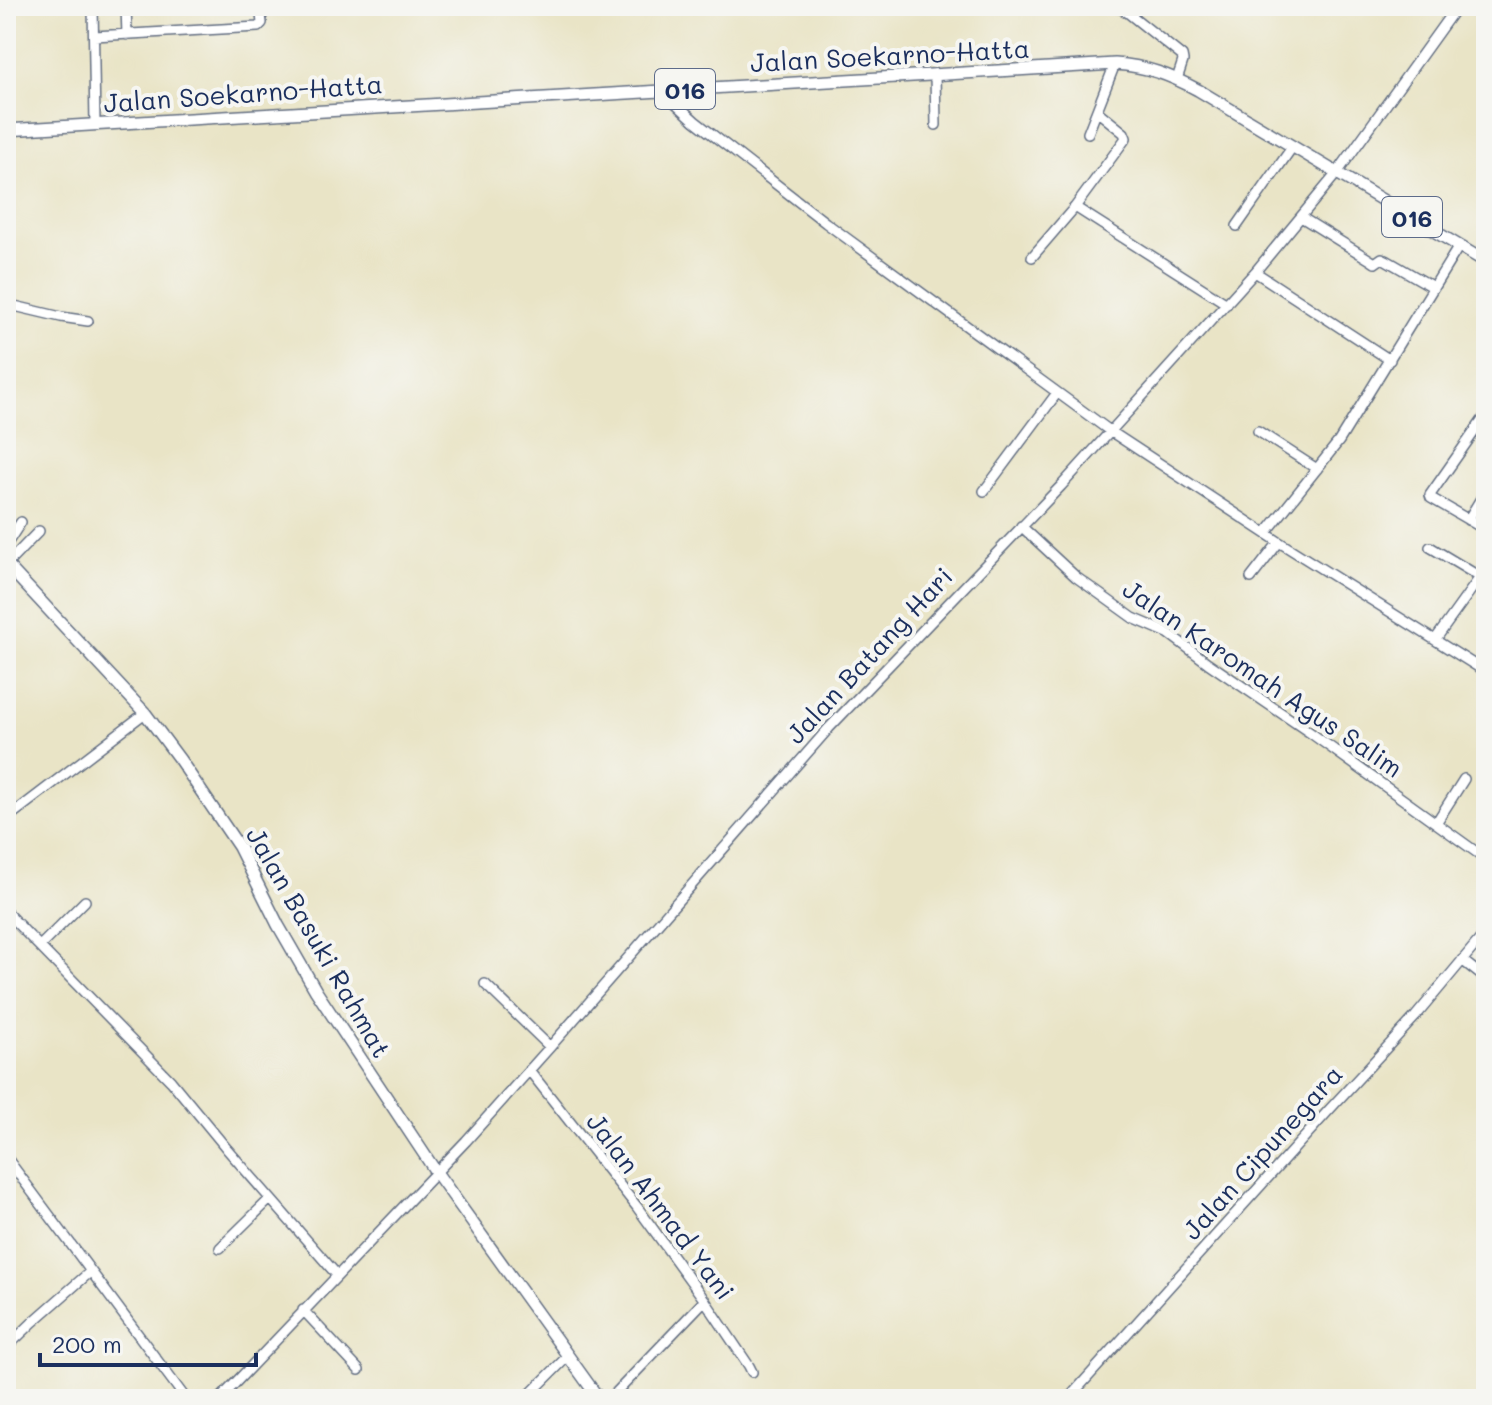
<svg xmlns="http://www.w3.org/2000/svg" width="1492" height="1405" font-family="Mali,sans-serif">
  <rect width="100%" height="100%" fill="#f6f6f2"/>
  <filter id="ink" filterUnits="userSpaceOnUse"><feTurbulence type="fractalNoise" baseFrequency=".0125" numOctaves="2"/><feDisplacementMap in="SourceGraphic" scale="16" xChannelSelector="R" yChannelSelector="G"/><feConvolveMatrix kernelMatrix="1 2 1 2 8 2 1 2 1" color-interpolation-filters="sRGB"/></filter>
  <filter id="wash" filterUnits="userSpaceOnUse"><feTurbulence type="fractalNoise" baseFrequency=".006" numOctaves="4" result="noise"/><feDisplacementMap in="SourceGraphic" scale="32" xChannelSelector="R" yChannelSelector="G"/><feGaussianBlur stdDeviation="1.8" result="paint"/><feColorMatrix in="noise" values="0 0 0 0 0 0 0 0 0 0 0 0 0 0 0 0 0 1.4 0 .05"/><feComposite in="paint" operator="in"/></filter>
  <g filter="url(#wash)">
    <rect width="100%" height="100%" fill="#e9e4c6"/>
  </g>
  <g filter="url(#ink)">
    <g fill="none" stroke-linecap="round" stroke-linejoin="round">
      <g stroke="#636e82" stroke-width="12">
        <path id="minor" d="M93 6 95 124
          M126 6 127 35
          M1116 6 1127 12 1182 56 1183 61 1177 79
          M94 36 258 27 262 23 260 6
          M935 74 936 125
          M664 90 670 98 695 121 826 223 1110 431 1279 542 1486 672
          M1088 133 1115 64
          M1075 207 1227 304
          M1301 217 1372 261 1375 263 1382 258 1386 260 1433 287
          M1237 226 1293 146
          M1032 257 1075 207 1126 138 1124 133 1097 111
          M1255 272 1390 360
          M6 304 61 317 88 321
          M1486 415 1430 495 1431 498 1486 530
          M1258 431 1317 469
          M984 491 1057 393
          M1468 520 1486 490
          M1021 526 1076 577 1133 618 1168 633 1208 663 1312 734 1486 859
          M1266 533 1339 441 1459 246
          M6 545 21 522
          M1430 547 1480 577
          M7 564 39 531
          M1251 578 1279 542
          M1435 640 1486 569
          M6 819 145 713
          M1436 823 1464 779
          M6 912 171 1081 227 1149 337 1275
          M40 946 85 901
          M1462 960 1486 979
          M485 984 550 1047
          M529 1070 637 1207 706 1302 749 1366 752 1372
          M6 1157 186 1399
          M220 1248 270 1199
          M303 1310 359 1370
          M6 1348 33 1322 90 1272
          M733 1398 734 1399
          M220 1399 466 1141 550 1047 829 728 1061 486 1255 272 1337 173 1457 6
          M525 1399 568 1356
          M610 1399 705 1300
          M1068 1399 1329 1110 1415 1017 1486 932"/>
      </g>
      <g stroke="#636e82" stroke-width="14">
        <path id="major" d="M6 130 1115 64C1146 66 1170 75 1198 90L1486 262
          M6 564 145 713 180 760 239 847 278 925 316 991 436 1172 599 1399"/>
      </g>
      <use href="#minor" stroke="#fff" stroke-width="9"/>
      <use href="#major" stroke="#fff" stroke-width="11"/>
    </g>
  </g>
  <g text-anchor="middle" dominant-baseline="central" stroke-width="8" stroke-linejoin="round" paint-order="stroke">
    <g fill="#f6f6f2" stroke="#5d6b8a" stroke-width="2">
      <rect x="655" y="69" width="60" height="40" rx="6"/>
      <rect x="1382" y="197" width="60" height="40" rx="6"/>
    </g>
    <g font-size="24" font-weight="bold" fill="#1b2f5e">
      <text x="685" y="89">016</text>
      <text x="1412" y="217">016</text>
    </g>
    <g font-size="26" fill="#1b2f5e" stroke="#f6f6f2">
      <text transform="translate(890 55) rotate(-3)">Jalan Soekarno-Hatta</text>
      <text transform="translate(243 93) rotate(-4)">Jalan Soekarno-Hatta</text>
      <text transform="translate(869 655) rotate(-47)">Jalan Batang Hari</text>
      <text transform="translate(1263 678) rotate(34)">Jalan Karomah Agus Salim</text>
      <text transform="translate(319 942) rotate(60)">Jalan Basuki Rahmat</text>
      <text transform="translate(1262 1152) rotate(-48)">Jalan Cipunegara</text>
      <text transform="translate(661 1206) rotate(53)">Jalan Ahmad Yani</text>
    </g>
  </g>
  <rect width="1492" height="1405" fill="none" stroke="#f6f6f2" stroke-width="32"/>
  <path d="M40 1353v12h216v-12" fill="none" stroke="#1b2f5e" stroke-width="4"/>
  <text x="52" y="1353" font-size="24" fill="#1b2f5e" stroke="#f6f6f2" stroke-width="6" paint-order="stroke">200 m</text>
</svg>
